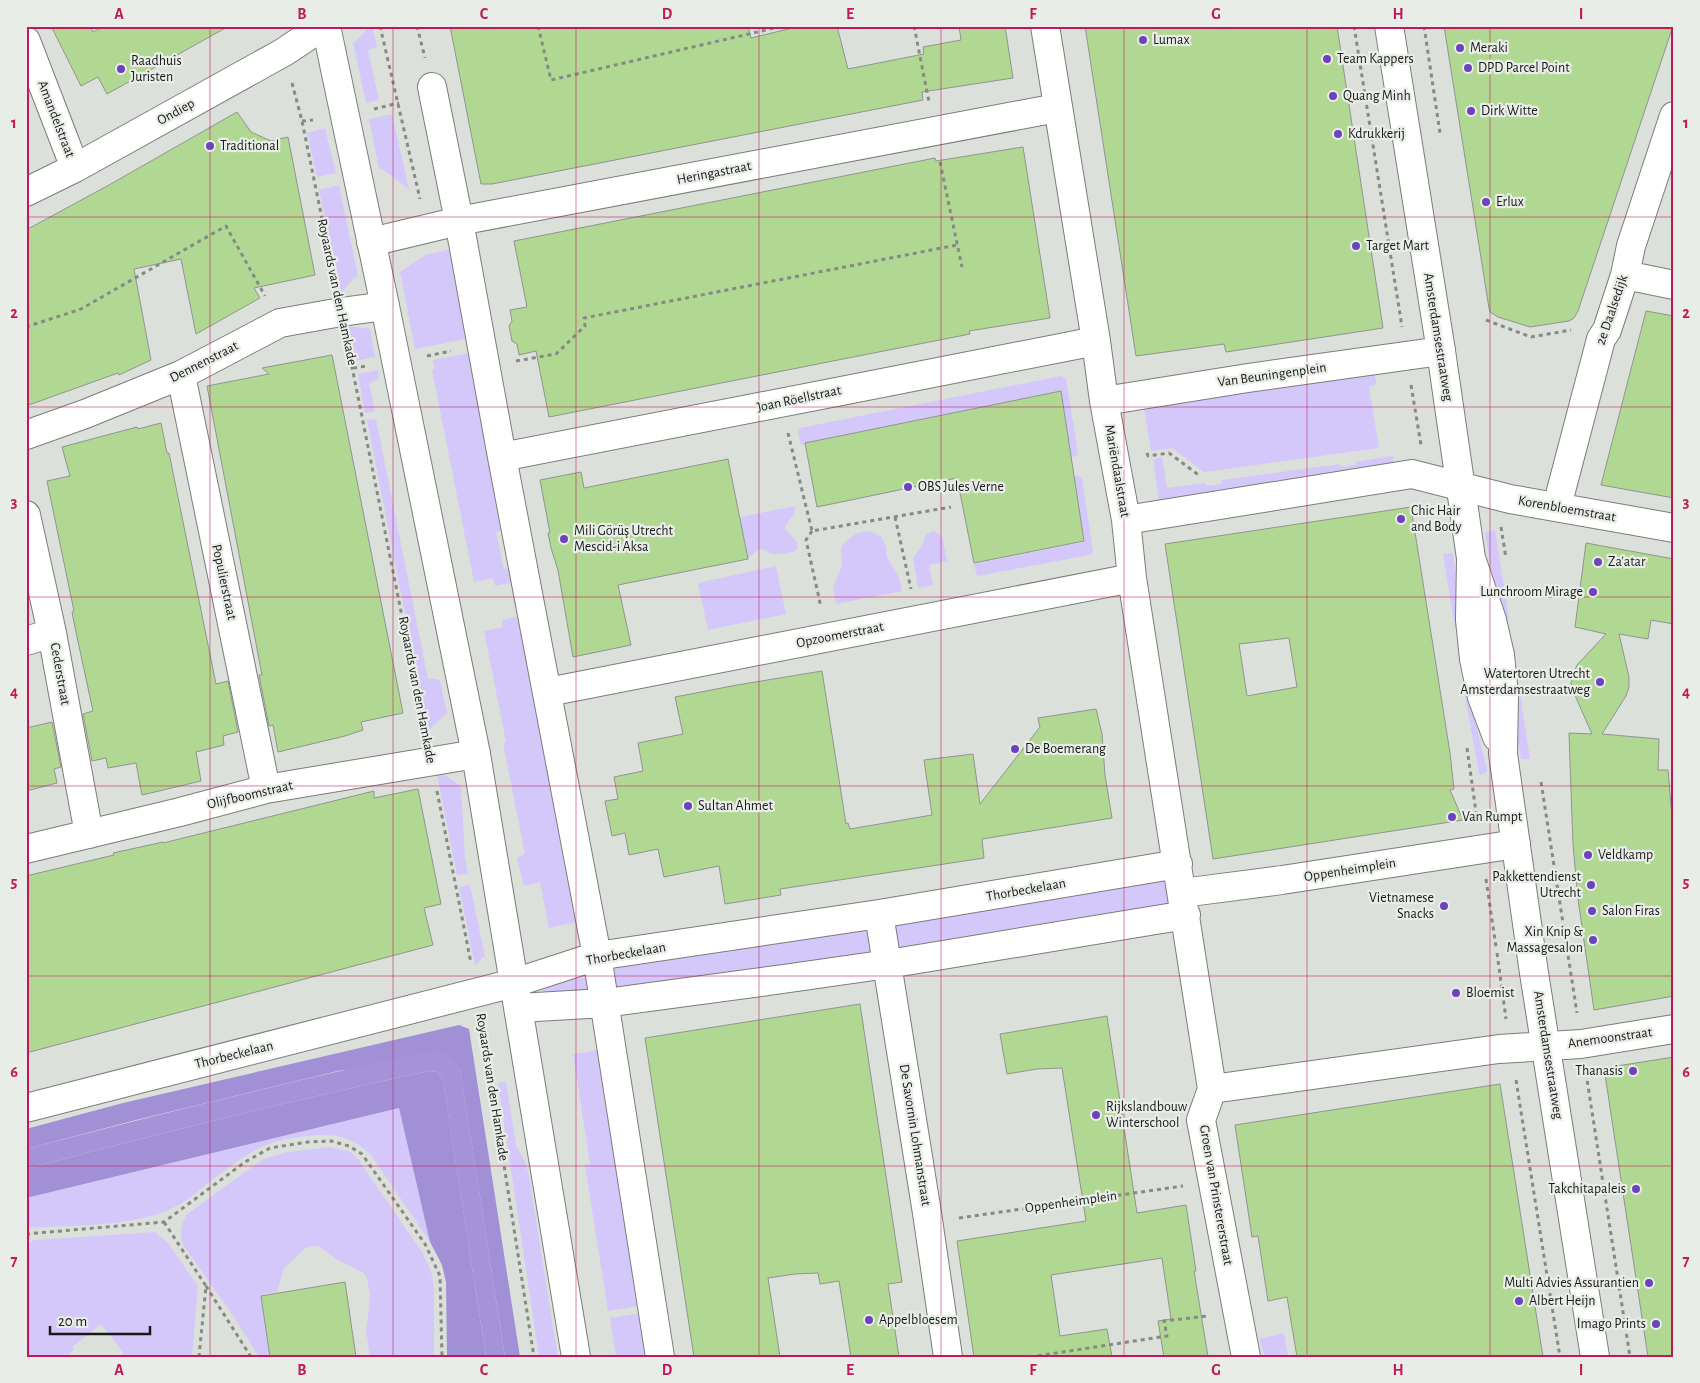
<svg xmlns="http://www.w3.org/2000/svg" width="1700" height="1383" font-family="'Alegreya Sans',sans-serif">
  <rect width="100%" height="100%" fill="#dce0da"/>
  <path fill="#d4c8fb" d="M370 26H372L377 47 368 50 379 100 366 103 353 42H355Z
    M392 114 409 189 382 169H379L369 119Z
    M325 128 336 173 317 177 307 133Z
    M339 185 358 276 355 277 341 293 319 190Z
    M452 249 471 338 415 349 400 272 425 255Z
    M348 326 370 329 375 357 355 361Z
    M474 352 509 529 496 532 504 569 517 566 519 581 495 586 493 578 474 582 432 370 435 369 433 360Z
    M378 370 379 379 369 383 375 411 365 413 358 374Z
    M1374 373 1377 384 1369 387 1379 448 1204 472 1172 448 1151 451 1144 408Z
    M1061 376 1066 379 1078 453 1076 456 1071 457 1061 391 801 445 798 432 800 428Z
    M376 419 428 679H437L440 681 447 713 428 731 367 420Z
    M1393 456 1394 467 1159 502 1153 459 1162 457 1167 488 1206 483 1207 486 1222 484V480L1340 464 1341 467 1355 465V462Z
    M1074 476H1079L1082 479 1093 552 1090 555 977 576 974 564 1084 542Z
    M795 506C797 516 787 520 785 529L797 542V550C790 554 780 555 772 554 768 553 766 549 761 549 756 550 752 555 748 559L740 517Z
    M1495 530 1509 618 1505 619 1490 565 1485 532Z
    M869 531 882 537 886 547 887 557 898 575 902 591 836 604 833 588 842 566 841 550 842 546 845 542 857 533Z
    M934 531 942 536 947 561 929 565 933 585 918 588 913 558C915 554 919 551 921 547 925 539 923 534 934 531Z
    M1453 553 1456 581 1458 628H1455L1443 554Z
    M776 566 786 614 708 630 698 583Z
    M526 615 585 920 549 928 540 882 524 886 517 859 518 857 525 854 503 743 506 742 484 631 503 627 502 620Z
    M1519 687 1530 759H1521L1517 738 1515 689Z
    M1469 695 1487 770 1486 773 1481 775 1479 773 1465 696Z
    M436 769 461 786 465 857 468 874 457 875Z
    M1178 864 1186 915 605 1003 597 957Z
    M470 885 485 957 482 958 475 966 459 887Z
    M594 976 597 995 545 1004 542 984Z
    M607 1049 646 1305 608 1311 585 1165 590 1164 573 1054Z
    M506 1082 516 1145 526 1164 529 1176 558 1357H539L498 1083Z
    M399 1108 430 1242 371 1155C353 1137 334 1133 309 1136 299 1137 288 1138 278 1141 251 1148 229 1168 207 1184 196 1193 183 1204 169 1210 128 1227 71 1225 26 1228V1198Z
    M329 1147 349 1151 358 1159 422 1252 431 1271 434 1288V1357H370L366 1329 369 1308 370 1294 367 1279 364 1273 338 1260 318 1246 307 1247 284 1268 277 1292 261 1295 270 1357H259L234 1317 183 1245C179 1233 181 1226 186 1215L263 1159 288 1152Z
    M155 1232 167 1242 198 1286 192 1357H124L122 1354 123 1352 101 1324 72 1347 74 1350 65 1357H26V1245L34 1240Z
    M648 1312 655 1357H616L610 1318Z
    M1284 1333 1288 1357H1265L1259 1339Z"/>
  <path fill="#a290d6" d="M459 1025 469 1029 520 1357H505L460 1069 342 1070 136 1120 26 1149V1129L123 1103Z
    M429 1071 437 1072 443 1080 486 1357H447L446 1282 442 1265 430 1242 399 1108 26 1198V1169C160 1133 294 1100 429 1071Z"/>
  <path fill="#a493d8" d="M431 1051C445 1051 452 1057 460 1068L505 1357H486L445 1094 443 1080 437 1072 429 1071C294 1100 160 1133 26 1169V1149C160 1114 295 1080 431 1051Z"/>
  <path fill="#b0d893" stroke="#91948f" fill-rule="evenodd" d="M51 26H90L93 32 105 26H229L107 94 98 77 81 86Z
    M450 26H748L751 38 801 26H837L848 69 924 54 923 47 961 40 959 26H1005L1013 78 922 92 923 100 492 184H481Z
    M1085 26H1337L1383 328 1226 352 1224 344 1136 356Z
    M1444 26H1673L1578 311 1574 318 1569 321 1530 327 1498 317 1490 312 1489 308Z
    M237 112 251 132 271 141 288 137 315 275 254 288 260 298 196 334 181 259 134 269 151 360 119 375 118 373 26 406V230L109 185Z
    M1023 147 1050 318 969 331 970 334 549 417 536 351 519 355 517 344 512 341 509 326 512 321 510 310 527 307 514 241 935 158 936 161Z
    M1646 311 1674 316V498L1601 485Z
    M332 355 403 713 361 722 363 730 345 736 278 752 273 725 269 726 259 675H262L207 386 269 374 262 368Z
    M1061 391 1084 541 974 563 957 478 817 507 805 443Z
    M161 423 167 453H169L216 684 228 681 238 732 223 736 224 745 196 752 201 781 142 795 136 763 108 768 106 758 92 761 83 714 93 711 77 637 72 612 74 611 47 481 70 476 62 447 137 427 138 429Z
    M728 459 748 559 618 585 631 645 573 657 558 570 551 548 548 533H550L540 480 581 472 584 488Z
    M1411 507 1450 753 1454 789 1450 790 1463 820 1213 859 1165 544ZM1289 638 1297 687 1247 696 1239 644Z
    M1586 543 1674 559V624L1651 620 1648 639 1619 634 1629 677V687L1626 696 1602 734 1659 739 1658 770H1668L1674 841V996L1594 1010 1578 899 1573 845 1569 733 1592 734 1574 693 1571 684 1572 677 1577 665 1606 634 1575 627Z
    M822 671 846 824 848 823 850 829 932 815 924 760 973 754 980 804 1040 727 1038 718 1096 709 1102 734 1105 775 1112 818 982 839 984 858 780 889 781 895 725 904 719 866 664 877 658 849 629 855 625 833 612 836 605 801 618 799 614 777 643 771 638 743 683 734 675 697 737 685Z
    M52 722 61 767 54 769 57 783 26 791V728Z
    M418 789 441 904 424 908 433 945 26 1053V876L114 855 113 853 163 842V843L374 791V798Z
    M860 1004 902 1282 888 1284 899 1357H851L839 1281 820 1284 818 1273 795 1274 768 1278 780 1357H694L645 1038Z
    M1107 1016 1137 1213 1186 1205 1196 1271H1194L1208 1357H1164L1158 1321 1171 1319 1162 1258 1051 1275 1060 1336 1107 1329 1112 1357H1028V1355L1014 1357H974L957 1241 1086 1221 1062 1068 1037 1069 1007 1074 1000 1034Z
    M1674 1057V1357H1648L1604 1068Z
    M1500 1084 1543 1357H1297L1287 1297 1268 1301 1258 1236 1252 1237 1235 1125Z
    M345 1282 356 1357H270L261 1296Z"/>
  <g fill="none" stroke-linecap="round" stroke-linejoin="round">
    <g stroke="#7a7d78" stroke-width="30">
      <path id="street" d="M1045 26 1096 341 1104 401 1126 520 1132 578 1212 1089 1201 1120 1246 1357
        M26 41 75 168
        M432 87 459 221 502 457 597 956 660 1357
        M26 192 75 168 284 52 323 26
        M371 242 459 221 1057 108
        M1625 275 1674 285
        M181 375 266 789
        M1104 401 1248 378 1441 351
        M26 435 85 414 181 375 280 323 341 312 385 306
        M502 457C700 420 898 379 1096 341
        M1557 506 1601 339 1607 330 1625 275 1631 246 1674 116
        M26 515 52 633 89 834
        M1126 520 1412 474 1510 499 1674 528
        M26 641 52 633
        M548 692 1132 578
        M26 849 180 812 266 789 476 754
        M1182 893 1282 880 1516 844
        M879 914 927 1213 948 1357
        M519 1008 605 1003 783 979 888 964 1186 915
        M1212 1089 1499 1049 1581 1044 1674 1029
        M26 1108 514 983 597 956 879 914 1178 864"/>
    </g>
    <g stroke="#7a7d78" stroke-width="30">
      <path id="secondary" d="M326 26 385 306 476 754 576 1357
        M1389 26 1441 351 1471 558 1470 620 1474 659 1482 697 1497 737
        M1471 558 1492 620 1500 655 1504 695 1503 754 1534 973 1595 1357"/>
    </g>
    <path stroke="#878985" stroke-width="3" stroke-dasharray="4 4" stroke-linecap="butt" d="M380 26 420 199
      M417 26 425 58
      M538 26 551 80 783 26
      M914 26 929 102
      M1354 26 1402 327
      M1424 26 1440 133
      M292 83 302 121 335 282
      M374 109 399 103
      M302 121 313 120
      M940 162 962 267
      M1486 320 1531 337 1571 330
      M26 327 81 309 226 226 265 296
      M347 342 425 731
      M427 356 451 351
      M516 361 556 354 585 326 584 318 957 245
      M353 368 367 366
      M1411 385 1421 445
      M788 433 812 531 951 507
      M1147 453 1148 456 1169 453 1200 476
      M895 517 911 589
      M1501 527 1506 558
      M812 531 806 540 821 607
      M1467 748 1477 819
      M1541 782 1577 1013
      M437 791 471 963
      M1486 879 1496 947
      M1497 953 1506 1019
      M482 1024 534 1357
      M1586 1073 1630 1357
      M1516 1080 1560 1357
      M959 1218 1183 1186
      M164 1222 206 1286 199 1357
      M26 1234 164 1222 245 1162 270 1148 308 1142 331 1141 349 1146 362 1154 425 1244 440 1276 442 1357
      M206 1286 251 1357
      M1030 1357 1167 1336 1164 1321 1207 1316"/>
    <use href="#street" stroke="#fff" stroke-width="28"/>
    <use href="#secondary" stroke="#fff" stroke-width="28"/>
  </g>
  <path fill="none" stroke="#c2185b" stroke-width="1" stroke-opacity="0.55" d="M210 26V1357M393 26V1357M576 26V1357M759 26V1357M941 26V1357M1124 26V1357M1307 26V1357M1490 26V1357M26 217H1674M26 407H1674M26 597H1674M26 786H1674M26 976H1674M26 1166H1674"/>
  <g fill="#6d42ba" stroke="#e9ede7" stroke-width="2">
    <circle cx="1143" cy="40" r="5"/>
    <circle cx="1460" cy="48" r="5"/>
    <circle cx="1327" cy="59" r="5"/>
    <circle cx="1468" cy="68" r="5"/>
    <circle cx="121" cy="69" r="5"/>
    <circle cx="1333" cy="96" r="5"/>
    <circle cx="1471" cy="111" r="5"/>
    <circle cx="1338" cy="134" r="5"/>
    <circle cx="210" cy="146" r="5"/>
    <circle cx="1486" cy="202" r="5"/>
    <circle cx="1356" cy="246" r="5"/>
    <circle cx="908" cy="487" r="5"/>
    <circle cx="1401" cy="519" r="5"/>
    <circle cx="564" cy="539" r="5"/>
    <circle cx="1598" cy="562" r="5"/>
    <circle cx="1593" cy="592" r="5"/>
    <circle cx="1600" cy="682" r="5"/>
    <circle cx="1015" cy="749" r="5"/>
    <circle cx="688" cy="806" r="5"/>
    <circle cx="1452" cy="817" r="5"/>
    <circle cx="1588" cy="855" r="5"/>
    <circle cx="1591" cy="885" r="5"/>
    <circle cx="1444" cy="906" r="5"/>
    <circle cx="1592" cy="911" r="5"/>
    <circle cx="1593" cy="940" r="5"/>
    <circle cx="1456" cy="993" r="5"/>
    <circle cx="1633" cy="1071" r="5"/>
    <circle cx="1096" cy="1115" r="5"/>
    <circle cx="1636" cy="1189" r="5"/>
    <circle cx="1649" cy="1283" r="5"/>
    <circle cx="1519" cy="1301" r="5"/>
    <circle cx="869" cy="1320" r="5"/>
    <circle cx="1656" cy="1324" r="5"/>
  </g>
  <g text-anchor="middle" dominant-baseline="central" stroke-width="4.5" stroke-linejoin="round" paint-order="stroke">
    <g font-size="14" fill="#191a18" stroke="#e9ede7" text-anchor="start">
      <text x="1153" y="40">Lumax</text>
      <text x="1470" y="48">Meraki</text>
      <text x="1337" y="59">Team Kappers</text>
      <text x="131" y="61">Raadhuis<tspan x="131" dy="16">Juristen</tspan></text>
      <text x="1478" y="68">DPD Parcel Point</text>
      <text x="1343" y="96">Quang Minh</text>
      <text x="1481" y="111">Dirk Witte</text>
      <text x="1348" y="134">Kdrukkerij</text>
      <text x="220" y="146">Traditional</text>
      <text x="1496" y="202">Erlux</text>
      <text x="1366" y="246">Target Mart</text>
      <text x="918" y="487">OBS Jules Verne</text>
      <text x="1411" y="511">Chic Hair<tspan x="1411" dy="16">and Body</tspan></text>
      <text x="574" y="531">Mili Görüş Utrecht<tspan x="574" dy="16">Mescid-i Aksa</tspan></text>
      <text x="1608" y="562">Za'atar</text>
      <text x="1583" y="592" text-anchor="end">Lunchroom Mirage</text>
      <text x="1590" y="674" text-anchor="end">Watertoren Utrecht<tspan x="1590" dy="16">Amsterdamsestraatweg</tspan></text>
      <text x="1025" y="749">De Boemerang</text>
      <text x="698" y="806">Sultan Ahmet</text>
      <text x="1462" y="817">Van Rumpt</text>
      <text x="1598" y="855">Veldkamp</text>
      <text x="1581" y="877" text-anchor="end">Pakkettendienst<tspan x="1581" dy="16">Utrecht</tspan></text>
      <text x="1434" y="898" text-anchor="end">Vietnamese<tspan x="1434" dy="16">Snacks</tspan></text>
      <text x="1602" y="911">Salon Firas</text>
      <text x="1583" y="932" text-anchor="end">Xin Knip &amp;<tspan x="1583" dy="16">Massagesalon</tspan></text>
      <text x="1466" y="993">Bloemist</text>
      <text x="1623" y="1071" text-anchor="end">Thanasis</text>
      <text x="1106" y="1107">Rijkslandbouw<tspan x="1106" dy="16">Winterschool</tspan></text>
      <text x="1626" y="1189" text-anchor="end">Takchitapaleis</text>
      <text x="1639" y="1283" text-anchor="end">Multi Advies Assurantien</text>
      <text x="1529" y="1301">Albert Heijn</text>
      <text x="879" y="1320">Appelbloesem</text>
      <text x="1646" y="1324" text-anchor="end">Imago Prints</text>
    </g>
    <g font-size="14" fill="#191a18" stroke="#e9ede7">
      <text transform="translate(176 112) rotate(-29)">Ondiep</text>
      <text transform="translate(56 119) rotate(69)">Amandelstraat</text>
      <text transform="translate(714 173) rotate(-11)">Heringastraat</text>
      <text transform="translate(337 292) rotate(78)">Royaards van den Hamkade</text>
      <text transform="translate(1612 310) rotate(-71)">2e Daalsedijk</text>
      <text transform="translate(1438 337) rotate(81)">Amsterdamsestraatweg</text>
      <text transform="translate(204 362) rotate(-27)">Dennenstraat</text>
      <text transform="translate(1272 375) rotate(-8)">Van Beuningenplein</text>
      <text transform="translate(799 399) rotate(-12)">Joan Röellstraat</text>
      <text transform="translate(1117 471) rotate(80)">Mariëndaalstraat</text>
      <text transform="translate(1567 509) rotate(10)">Korenbloemstraat</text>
      <text transform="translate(224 582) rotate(78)">Populierstraat</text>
      <text transform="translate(840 635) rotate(-11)">Opzoomerstraat</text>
      <text transform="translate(60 674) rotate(80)">Cederstraat</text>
      <text transform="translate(417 690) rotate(79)">Royaards van den Hamkade</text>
      <text transform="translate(250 795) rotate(-13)">Olijfboomstraat</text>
      <text transform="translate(1350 870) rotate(-9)">Oppenheimplein</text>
      <text transform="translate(1026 890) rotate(-10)">Thorbeckelaan</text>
      <text transform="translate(626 954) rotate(-10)">Thorbeckelaan</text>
      <text transform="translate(1610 1038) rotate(-8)">Anemoonstraat</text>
      <text transform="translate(234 1055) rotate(-14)">Thorbeckelaan</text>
      <text transform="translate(1548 1055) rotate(81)">Amsterdamsestraatweg</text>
      <text transform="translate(492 1087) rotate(81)">Royaards van den Hamkade</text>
      <text transform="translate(915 1135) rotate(81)">De Savornin Lohmanstraat</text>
      <text transform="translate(1216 1195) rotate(80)">Groen van Prinstererstraat</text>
      <text transform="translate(1071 1202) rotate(-8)">Oppenheimplein</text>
    </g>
  </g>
  <rect width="1700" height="1383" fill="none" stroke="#e9ede7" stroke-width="55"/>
  <path d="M50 1326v8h100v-8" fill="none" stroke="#191a18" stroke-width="2.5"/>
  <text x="58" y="1326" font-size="15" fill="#191a18" stroke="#e9ede7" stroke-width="4" paint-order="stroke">20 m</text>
  <rect x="28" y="28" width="1644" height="1328" fill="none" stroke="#c2185b" stroke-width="2"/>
  <g font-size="16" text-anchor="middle" font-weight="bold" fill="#c2185b">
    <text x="119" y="19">A</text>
    <text x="302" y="19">B</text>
    <text x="484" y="19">C</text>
    <text x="667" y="19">D</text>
    <text x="850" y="19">E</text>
    <text x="1033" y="19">F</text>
    <text x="1216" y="19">G</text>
    <text x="1398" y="19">H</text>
    <text x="1581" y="19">I</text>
    <text x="14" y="128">1</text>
    <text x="1686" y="128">1</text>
    <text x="14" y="318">2</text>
    <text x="1686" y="318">2</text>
    <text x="14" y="507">3</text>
    <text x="1686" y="507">3</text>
    <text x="14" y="697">4</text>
    <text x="1686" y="697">4</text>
    <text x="14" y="887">5</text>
    <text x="1686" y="887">5</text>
    <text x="14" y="1077">6</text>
    <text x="1686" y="1077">6</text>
    <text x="14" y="1266">7</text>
    <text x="1686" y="1266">7</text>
    <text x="119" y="1375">A</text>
    <text x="302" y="1375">B</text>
    <text x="484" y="1375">C</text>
    <text x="667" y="1375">D</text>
    <text x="850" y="1375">E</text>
    <text x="1033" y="1375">F</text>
    <text x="1216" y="1375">G</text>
    <text x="1398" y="1375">H</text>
    <text x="1581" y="1375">I</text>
  </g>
</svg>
